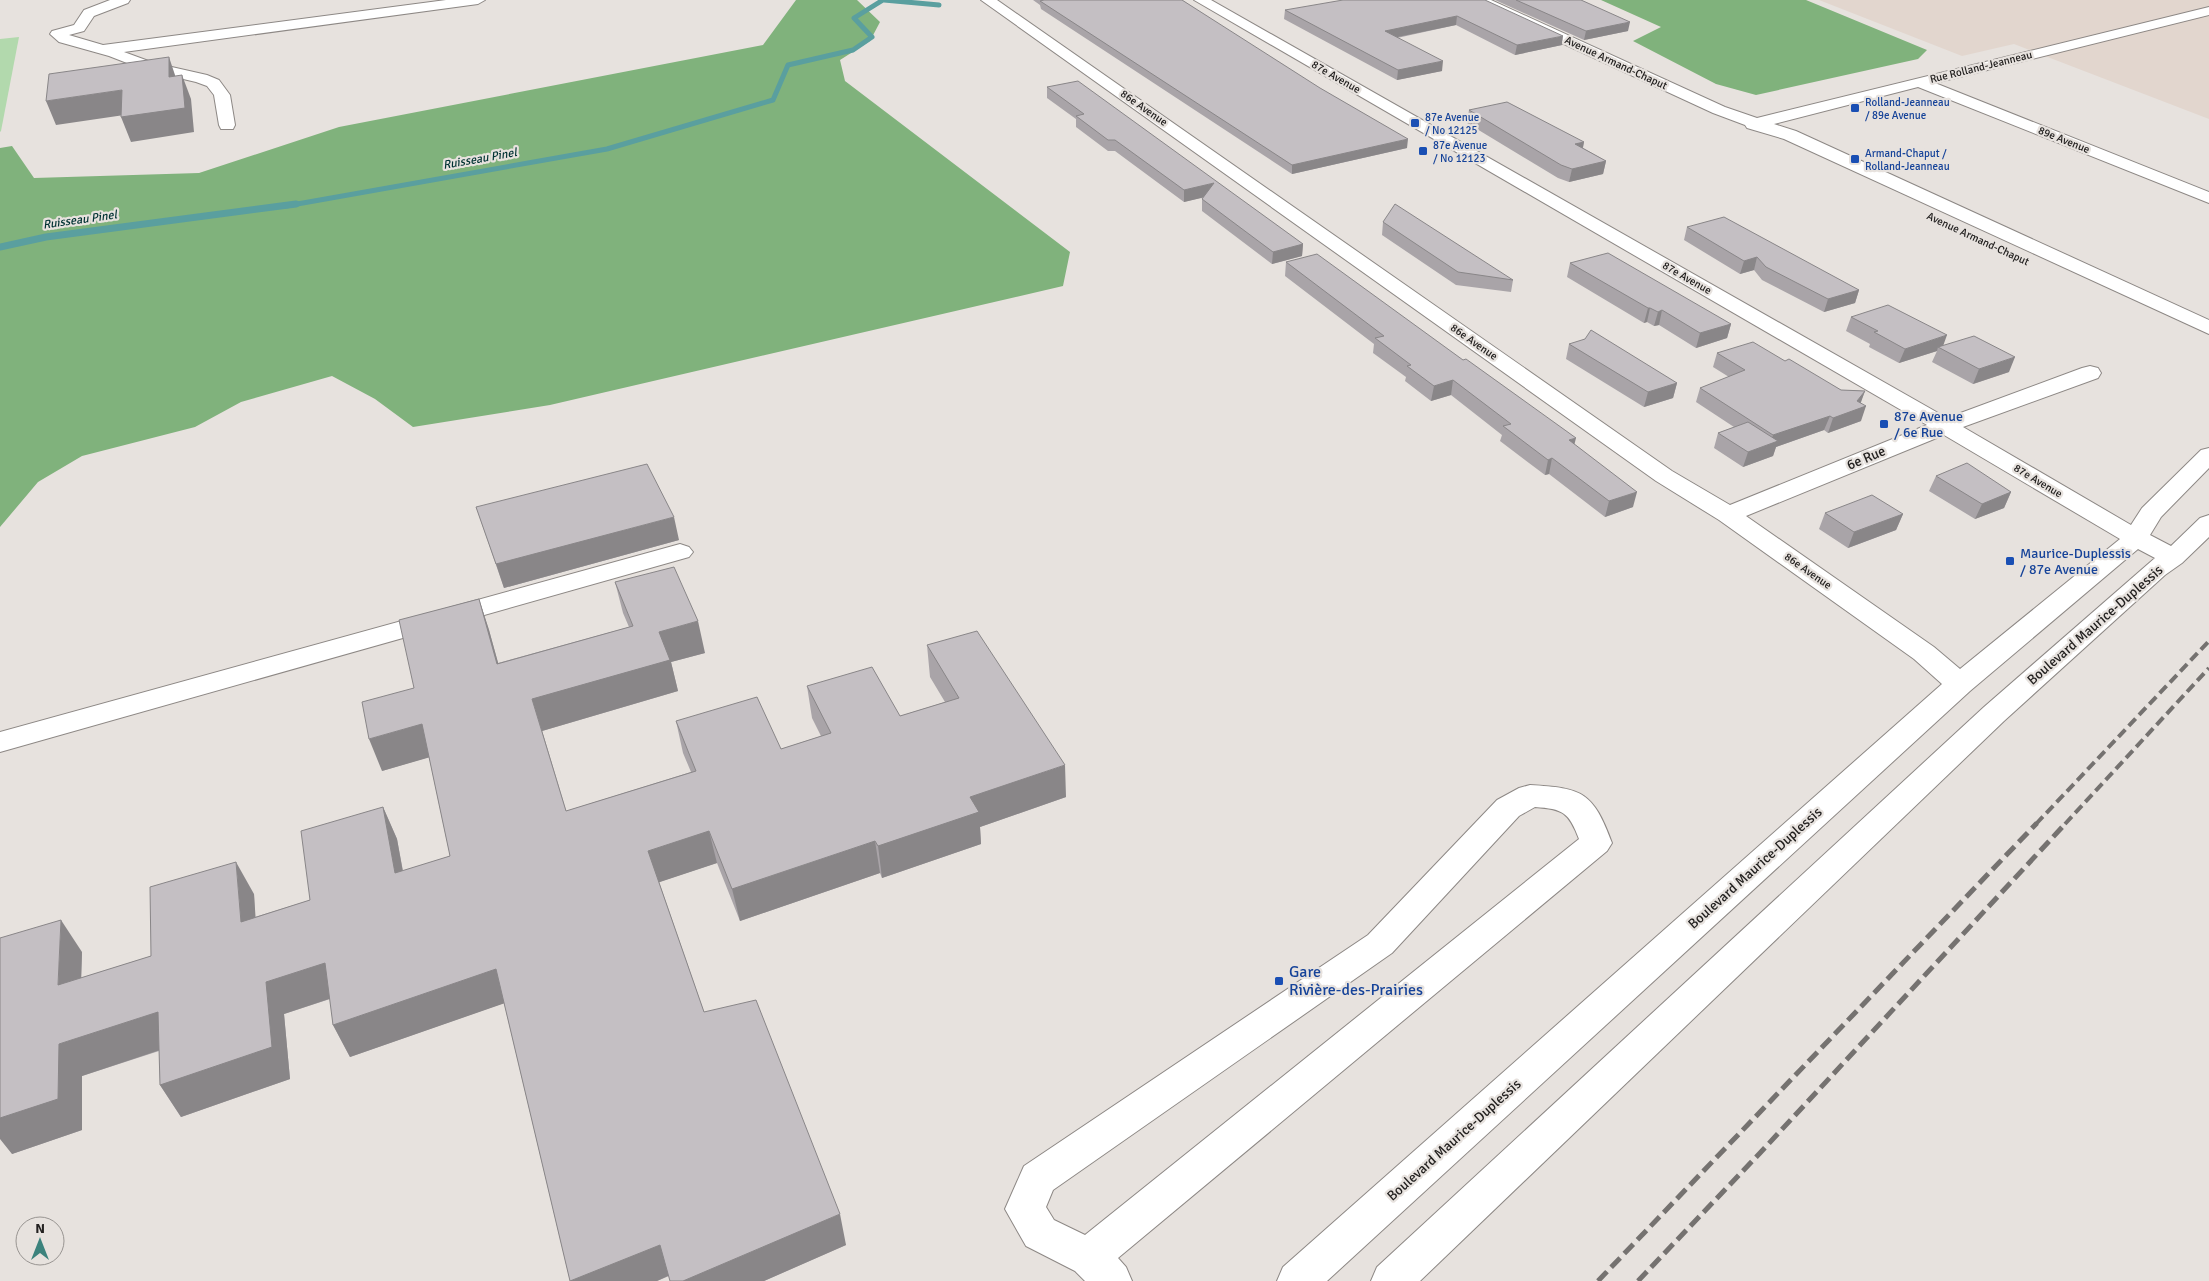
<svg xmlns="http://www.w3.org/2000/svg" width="2209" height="1281" font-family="Signika,sans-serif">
  <rect width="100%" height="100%" fill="#e7e2de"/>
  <path fill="#e2d6ce" d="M1819 0H2209V119L2014 44 1962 56Z"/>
  <path fill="#b2d9ad" d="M19 37 1 131 0 132V39Z"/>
  <path fill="#80b27c" d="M796 0H857L880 22 870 41 840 60 845 81 1070 252 1063 286 550 405 413 427 375 399 332 376 241 402 195 427 82 456 38 482 0 527V148L12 146 34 178 199 173 339 127 763 45Z
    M1601 0H1806L1927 50 1918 59 1756 95 1716 84 1633 41 1661 27Z"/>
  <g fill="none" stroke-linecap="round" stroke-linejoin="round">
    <path stroke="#5a9f9f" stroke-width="5" d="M884 0 939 5
      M286 206 607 149 773 100 788 65 853 50 872 37 854 18 883 0"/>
    <path stroke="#5a9f9f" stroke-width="7" d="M0 247 46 237 296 204"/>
    <g stroke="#8d8885" stroke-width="2">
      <path id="minor" d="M110 0H130L128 3 94 16 84 31 69 35 103 45 446 0H485L478 4 124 52 154 63 207 75 219 80 230 95 235 125 233 129H221L219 125 214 95 207 86 196 82 145 70 109 56 59 42 50 34 52 31 74 25 84 10Z
        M981 0H997L1672 471 1730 505 1927 425 1194 0H1211L1947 418 2082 368 2090 366 2098 368 2101 373 2098 378 1963 427 2131 525 2142 508 2201 450 2209 448V468L2161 517 2150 535 2171 546 2200 518 2209 515V537L2182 563 2165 575 2004 721 1420 1281H1371L1377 1267 1984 707 2155 558 2138 549 1970 691 1327 1281H1277L1283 1267 1942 684 1914 659 1719 520 1656 481ZM1944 435 2120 539 1960 669 1934 647 1746 516Z
        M1473 0H1491L1725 107 1757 118 2209 7V15L1935 83 2209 192V203L1918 87 1774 124 1796 131 2209 320V334L1784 139 1747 128 1745 125 1713 113 1475 3Z
        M680 544 689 547 693 552 689 557 0 752V732Z
        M1530 785C1583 788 1593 792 1612 843L1607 851 1118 1258 1126 1267 1132 1281H1085L1075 1271 1026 1246 1005 1209 1024 1166 1368 935 1497 800 1519 788ZM1535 807C1563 809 1569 812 1579 839L1085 1235 1054 1220 1046 1207 1053 1190 1392 953 1519 816Z"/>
    </g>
    <use href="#minor" fill="#fff" fill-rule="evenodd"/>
    <path stroke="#757270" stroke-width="4" stroke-dasharray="10 5" stroke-linecap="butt" d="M2036 824 2209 641
      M2065 824 2209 668"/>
    <path stroke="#757270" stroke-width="5" stroke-dasharray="13 6" stroke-linecap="butt" d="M1598 1281 2037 823
      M1638 1281 1760 1153 2066 823"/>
  </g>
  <path fill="#a9a4a8" d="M1033 0H1182L1407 148 1292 174 1041 9 1040 5Z
    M1485 0 1562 45 1515 55 1456 25 1397 38 1442 71 1397 80 1284 19 1285 10Z
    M1495 0H1581L1628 31 1584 40Z
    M1047 87 1303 244 1302 256 1272 264 1202 211V199L1204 197 1184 202 1115 151H1108L1076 127V119L1047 98Z
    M1469 110 1584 142 1583 148 1606 161 1603 174 1569 182 1558 178 1467 123Z
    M1383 222 1513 280 1511 292 1456 285 1382 235Z
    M1687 227 1859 290 1855 303 1824 312 1762 280 1754 270 1740 274 1684 240Z
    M1286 262 1574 445 1633 507 1605 517 1549 474 1545 475 1500 441 1502 435 1451 395 1431 401 1405 381 1406 377 1373 353 1374 344 1285 276Z
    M1570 263 1731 324 1727 338 1696 348 1659 325 1654 326 1647 322 1644 323 1567 277Z
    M1851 317 1943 346 2009 372 1973 384 1932 362 1937 351 1899 363 1869 347 1870 344 1846 331Z
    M1569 344 1677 383 1673 398 1644 407 1566 359Z
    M1717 353 1785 361 1841 390 1865 391 1860 403 1861 421 1828 433 1824 430 1776 447 1773 456 1743 467 1714 448 1718 433 1734 427 1696 402 1700 388 1729 377 1713 367Z
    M1936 476 2011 492 2004 508 1975 519 1929 491Z
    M476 507 679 540 504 588Z
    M1825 513 1903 514 1896 530 1848 548 1819 529Z
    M615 582 705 653 671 662 678 691 542 731 566 811 691 772 683 753 676 721 781 749 821 736 812 718 807 686 900 716 945 702 930 677 927 645 1066 797 980 827 981 844 882 878 880 873 740 921 717 863 659 882 704 1012 846 1245 764 1281H670L669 1276 657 1281H570L504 1003 350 1057 333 1025 330 999 284 1014 290 1079 181 1117 160 1085 159 1051 82 1076V1130L12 1154 82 952 81 978 151 956 254 894 255 917 310 900 383 807 397 839 403 871 450 856 429 757 382 771 479 599 489 630 498 663 629 627 623 613Z"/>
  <path fill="#898688" d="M1457 16 1456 25 1383 40 1385 31Z
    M1630 22 1628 31 1584 40 1586 31Z
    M1563 36 1562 45 1515 55 1517 45Z
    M169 57 177 81 169 77Z
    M1443 61 1442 71 1397 80 1398 70Z
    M182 75 191 99 194 132 131 142 121 117Z
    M122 90 131 114 56 125 46 101Z
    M1408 139 1407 148 1292 174V165Z
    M1584 142 1581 155 1575 144Z
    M1606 161 1603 174 1569 182 1572 169Z
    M1214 183V195L1184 202V190Z
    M1303 244 1302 256 1272 264 1273 252Z
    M1757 257 1754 270 1740 274 1744 261Z
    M1859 290 1855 303 1824 312 1828 299Z
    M1648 308H1650L1647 322 1644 323Z
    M1662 310 1659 325 1654 326 1658 312Z
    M1731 324 1727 338 1696 348 1700 333Z
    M1947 335 1942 349 1938 347 1937 351 1899 363 1905 349Z
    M2015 357 2009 372 1973 384 1979 369Z
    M1453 380 1451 395 1431 401 1434 386Z
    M1677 383 1673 398 1644 407 1648 392Z
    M1865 391 1860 405 1866 406 1861 421 1828 433 1833 418 1857 401Z
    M1830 416 1824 430 1776 447 1773 456 1743 467 1748 452 1770 444 1773 435Z
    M1576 438 1572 454 1569 440Z
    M1552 458 1549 474 1545 475 1548 460Z
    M1637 492 1633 507 1605 517 1609 501Z
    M2011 492 2004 508 1975 519 1982 504Z
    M1903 514 1896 530 1848 548 1854 532Z
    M674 517 679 540 504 588 496 564Z
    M479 599 489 630 507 695 497 664Z
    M698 621 705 653 671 662 678 691 542 731 576 843 532 699 659 632Z
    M422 724 434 756 382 771 369 739Z
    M1065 765 1066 797 980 827 981 844 882 878 878 846 970 797Z
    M383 807 397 839 409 906 395 873Z
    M709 831 717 863 657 883 648 851Z
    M875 841 880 873 740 921 732 889Z
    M236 862 254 894 258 954 241 922Z
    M61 920 82 952 80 1017 58 985Z
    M325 963 341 995 284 1014 290 1079 181 1117 160 1085 266 982Z
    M496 969 508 1002 350 1057 333 1025Z
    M158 1012 178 1044 82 1076V1130L12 1154 0 1139V1118L59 1044Z
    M840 1214 846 1245 764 1281H683Z
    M660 1245 670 1275 657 1281H570Z"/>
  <path fill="#c4bfc3" stroke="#898688" d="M1044 0H1182L1320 88 1408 139 1292 165 1040 1Z
    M1343 0H1485L1563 36 1517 45 1457 16 1385 31 1443 61 1398 70 1285 10Z
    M1516 0H1581L1630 22 1586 31Z
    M169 57V77L182 75 185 108 121 117 122 90 46 101 49 74Z
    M1078 81 1303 244 1273 252 1202 199 1214 183 1184 190 1115 140H1108L1076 116 1084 114 1047 87Z
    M1507 102 1584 142 1575 144 1606 161 1572 169 1561 165 1469 110Z
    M1395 204 1513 280 1458 272 1383 222Z
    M1724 217 1859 290 1828 299 1766 267 1757 257 1744 261 1687 227Z
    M1608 253 1731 324 1700 333 1662 310 1658 312 1650 308H1648L1570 263Z
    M1317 254 1463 360 1466 359 1576 438 1569 440 1637 492 1609 501 1552 458 1548 460 1503 426 1511 424 1453 380 1434 386 1407 366 1411 365 1375 338 1384 336 1286 262Z
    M1888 305 1947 335 1905 349 1874 332 1878 331 1851 317Z
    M1591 330 1677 383 1648 392 1569 344 1585 339Z
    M1974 336 2015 357 1979 369 1938 347Z
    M1753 342 1785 361 1789 359 1841 390 1865 391 1857 401 1866 406 1833 418 1830 416 1773 435 1700 388 1745 370 1717 353Z
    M1748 422 1778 441 1748 452 1718 433Z
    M1967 463 2011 492 1982 504 1936 476Z
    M647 464 674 517 496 564 476 507Z
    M1872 495 1903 514 1854 532 1825 513Z
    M674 567 698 621 659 632 670 660 532 699 566 811 696 771 676 721 757 697 781 749 831 733 807 686 872 667 900 716 959 698 927 645 977 631 1065 765 970 797 979 812 878 846 875 841 732 889 709 831 648 851 704 1012 756 1000 840 1214 683 1281H670L660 1245 570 1281 496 969 333 1025 325 963 266 982 272 1047 160 1085 158 1012 59 1044 58 1099 0 1118V938L61 920 58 985 151 956 150 887 236 862 241 922 310 900 301 831 383 807 395 873 450 856 422 724 369 739 362 702 414 688 399 620 479 599 497 664 633 626 615 582Z"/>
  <g fill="#1a4fb4" stroke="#e7e2de" stroke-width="2">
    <rect x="1850" y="103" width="10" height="10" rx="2.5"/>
    <rect x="1410" y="118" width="10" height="10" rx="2.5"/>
    <rect x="1418" y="146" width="10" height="10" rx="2.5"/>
    <rect x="1850" y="154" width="10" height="10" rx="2.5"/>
    <rect x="1879" y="419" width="10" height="10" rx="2.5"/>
    <rect x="2005" y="556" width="10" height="10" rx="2.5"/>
    <rect x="1274" y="976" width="10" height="10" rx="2.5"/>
  </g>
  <g text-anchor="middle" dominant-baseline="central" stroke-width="4.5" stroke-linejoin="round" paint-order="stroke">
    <g font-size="11" fill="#232120" stroke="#e7e2de">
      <text transform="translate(1616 63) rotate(25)">Avenue Armand-Chaput</text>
      <text transform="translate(1981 67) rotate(-14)">Rue Rolland-Jeanneau</text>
      <text transform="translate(1336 77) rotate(30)">87e Avenue</text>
      <text transform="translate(1144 108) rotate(35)">86e Avenue</text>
      <text transform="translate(2064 140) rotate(22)">89e Avenue</text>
      <text transform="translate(1978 239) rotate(25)">Avenue Armand-Chaput</text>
      <text transform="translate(1687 278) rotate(30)">87e Avenue</text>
      <text transform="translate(1474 342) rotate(35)">86e Avenue</text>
      <text transform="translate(2038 481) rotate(31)">87e Avenue</text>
      <text transform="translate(1808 571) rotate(35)">86e Avenue</text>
    </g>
    <g font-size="11" fill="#164399" stroke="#e7e2de" text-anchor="start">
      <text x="1865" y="102">Rolland-Jeanneau<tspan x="1865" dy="13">/ 89e Avenue</tspan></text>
      <text x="1425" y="117">87e Avenue<tspan x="1425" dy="13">/ No 12125</tspan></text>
      <text x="1433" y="145">87e Avenue<tspan x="1433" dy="13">/ No 12123</tspan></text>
      <text x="1865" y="153">Armand-Chaput /<tspan x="1865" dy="13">Rolland-Jeanneau</tspan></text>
    </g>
    <g font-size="12" font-style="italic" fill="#003233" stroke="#e7e2de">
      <text transform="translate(480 159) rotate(-10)">Ruisseau Pinel</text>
      <text transform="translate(80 220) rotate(-8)">Ruisseau Pinel</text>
    </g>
    <g font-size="14" fill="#164399" stroke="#e7e2de" text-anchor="start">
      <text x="1894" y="416">87e Avenue<tspan x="1894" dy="16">/ 6e Rue</tspan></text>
      <text x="2020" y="553">Maurice-Duplessis<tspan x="2020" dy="16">/ 87e Avenue</tspan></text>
    </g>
    <g font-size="14" fill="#232120" stroke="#e7e2de">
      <text transform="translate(1866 458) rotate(-23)">6e Rue</text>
      <text transform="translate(2095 625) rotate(-41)">Boulevard Maurice-Duplessis</text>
      <text transform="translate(1755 868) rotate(-42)">Boulevard Maurice-Duplessis</text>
      <text transform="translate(1454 1140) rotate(-42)">Boulevard Maurice-Duplessis</text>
    </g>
    <g font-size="16" fill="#164399" stroke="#e7e2de" text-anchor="start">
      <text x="1289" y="972">Gare<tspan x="1289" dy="18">Rivière-des-Prairies</tspan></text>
    </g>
  </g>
  <g transform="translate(40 1241)"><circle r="24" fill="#e7e2de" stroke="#999592"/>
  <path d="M0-4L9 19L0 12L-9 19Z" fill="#3c837d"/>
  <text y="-8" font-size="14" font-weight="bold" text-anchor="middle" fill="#232120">N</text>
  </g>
</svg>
